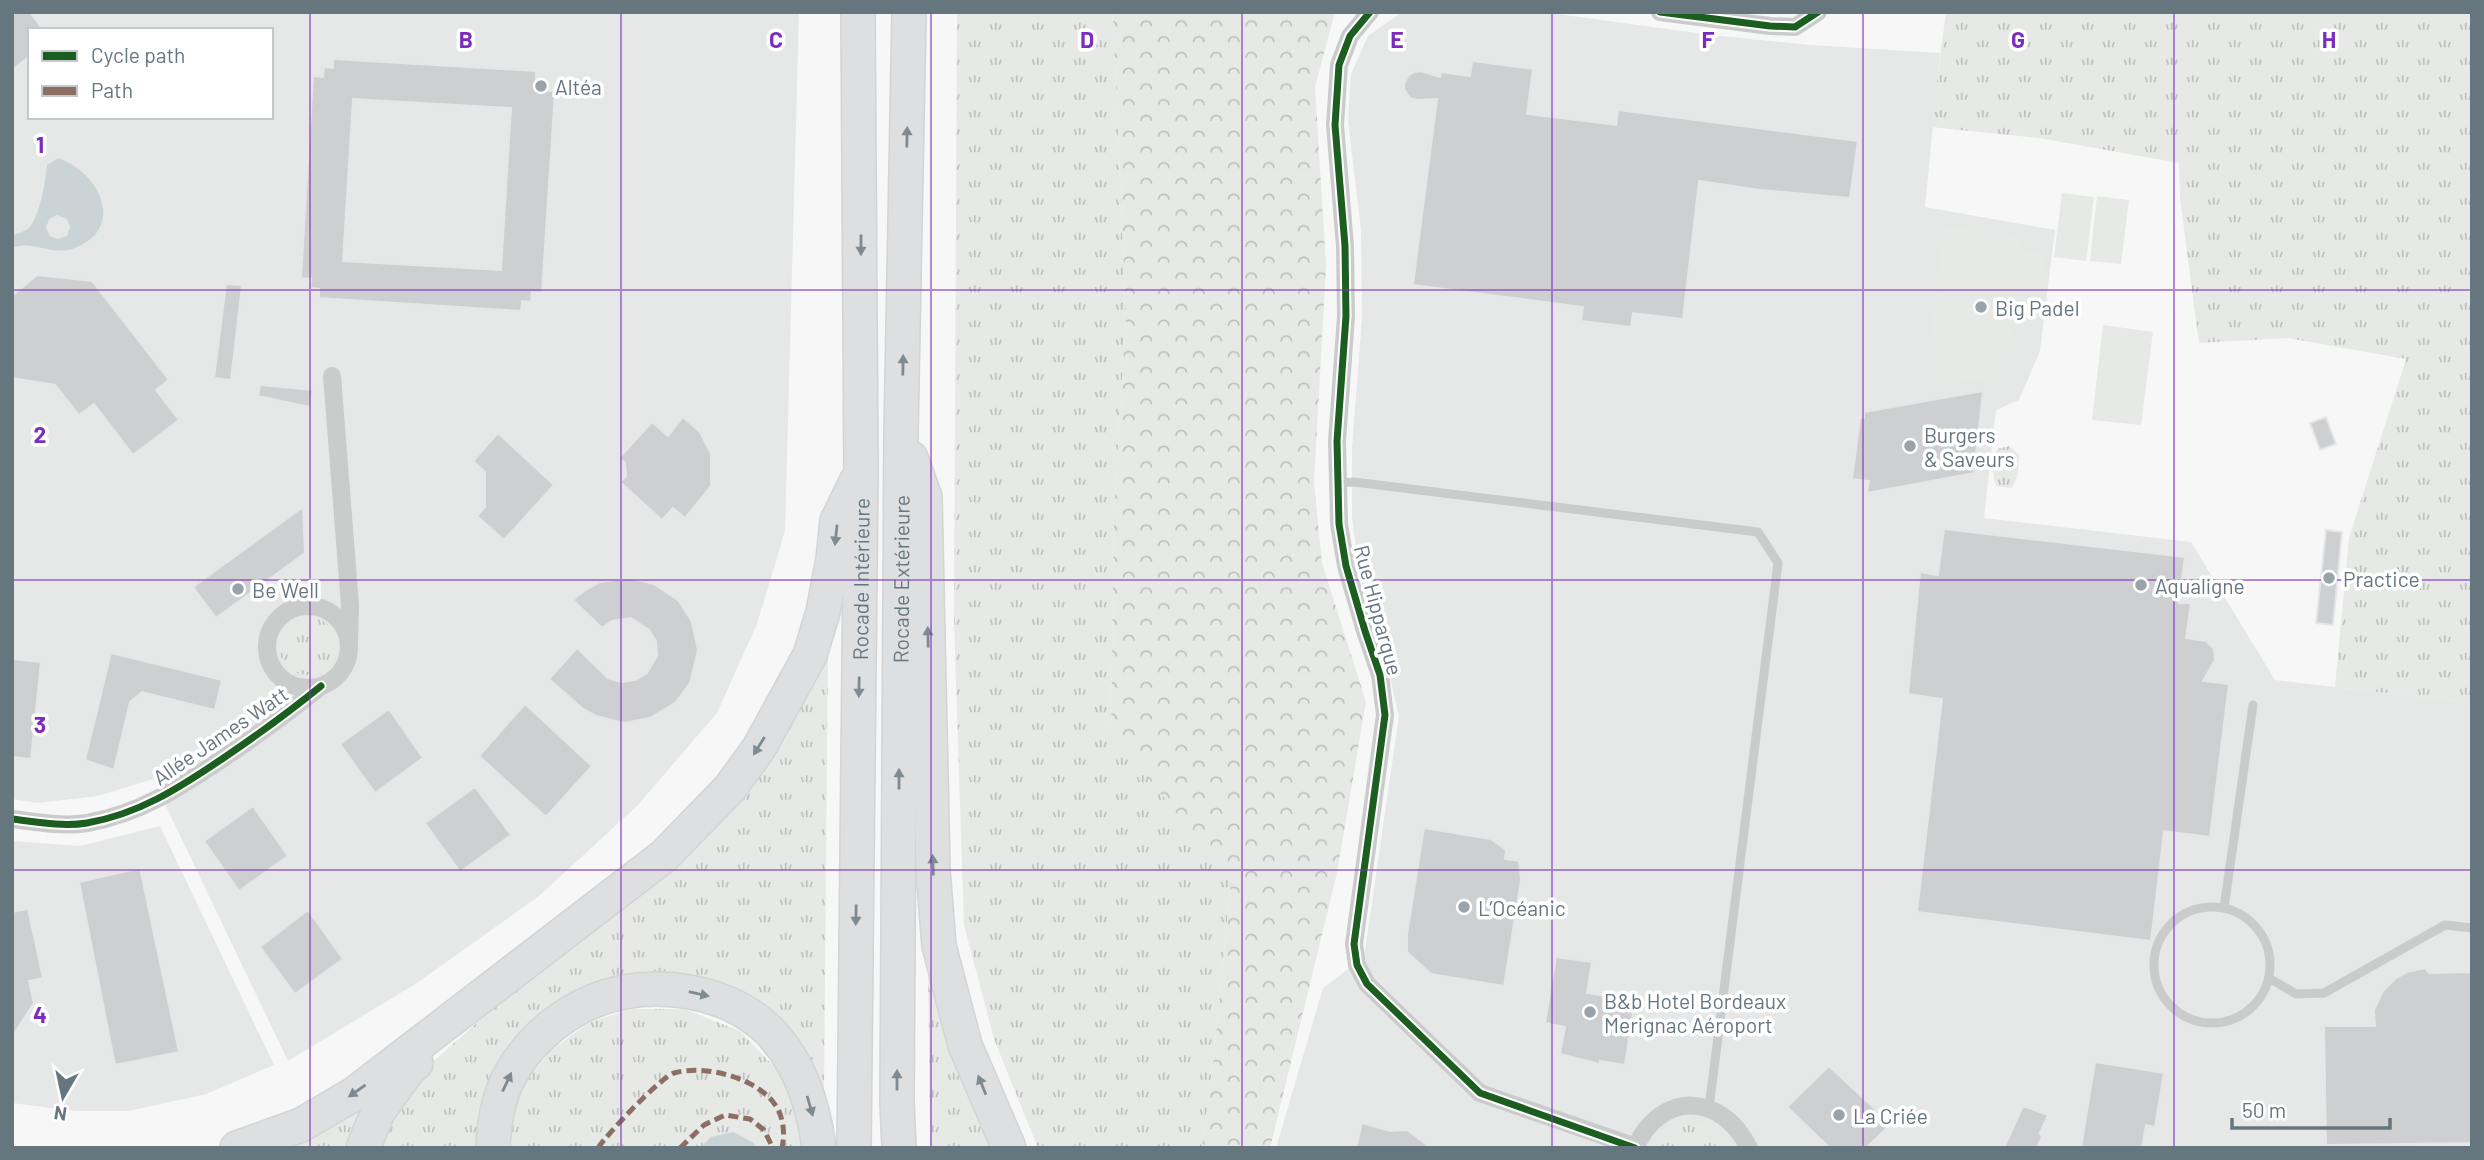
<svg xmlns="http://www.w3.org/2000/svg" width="2484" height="1160" font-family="Barlow,sans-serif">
  <defs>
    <pattern id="grass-tufts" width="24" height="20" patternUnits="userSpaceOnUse" patternTransform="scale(1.75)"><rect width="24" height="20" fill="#e6e9e5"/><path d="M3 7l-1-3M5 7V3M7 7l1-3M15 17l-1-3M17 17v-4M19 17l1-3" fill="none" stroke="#bec1bf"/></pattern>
    <pattern id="forest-crowns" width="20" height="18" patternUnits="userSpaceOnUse" patternTransform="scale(1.75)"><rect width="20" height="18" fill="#e6e9e5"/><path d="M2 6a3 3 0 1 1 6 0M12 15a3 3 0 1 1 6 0" fill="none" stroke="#bec1bf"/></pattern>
  </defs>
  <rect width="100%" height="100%" fill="#f7f7f7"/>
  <path fill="#e6e8e7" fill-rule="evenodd" d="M12 12H799L785 531 757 624 717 713 638 805 539 896 417 983 288 1061 153 779 98 796 37 803 12 799ZM30 30H271V117H30Z
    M1402 12H1543L1711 35 1811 45 1940 53 1925 207 2055 230 2040 351 2019 400 1996 410 1984 518 2191 542 2275 680 2472 703V1148H1276L1323 988 1364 957 1399 716 1386 661 1359 573 1352 517V448L1362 318 1361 231 1348 120 1351 74 1368 36Z
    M160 826 274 1065 206 1094 129 1111H75L12 1103V841L80 846Z"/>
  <path fill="url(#grass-tufts)" d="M957 12H1113L1126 317 1114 514 1111 730 1231 881 1213 1064 1202 1148H1038L994 1039 964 925 954 621Z
    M1946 12H2472V703L2335 687 2349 538 2406 359 2288 338 2199 343 2180 198 2179 163 2039 138 1931 127Z
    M2009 446 2019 455 2018 474 2012 488 1996 486C1992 472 1992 463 1997 449Z
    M279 646a29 29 0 1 1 58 0a29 29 0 1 1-58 0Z
    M828 638 824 1092 802 1048 720 984 666 973 609 978 557 1000 518 1036 489 1081 477 1128V1148H377L393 1111 429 1065 496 1006 657 877Z
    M928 960 994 1148H930Z
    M630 1009H684L740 1031 780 1073 803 1133 804 1148H507L519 1091 551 1050 589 1023Z
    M365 1102 345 1148H276Z
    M1688 1124C1708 1124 1722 1130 1733 1148H1659C1666 1135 1674 1130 1688 1124Z"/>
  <path fill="url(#forest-crowns)" d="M1113 12H1335L1315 87 1326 266 1314 482 1322 563 1366 702 1337 873 1270 1148H1202L1213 1064 1231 882 1111 731 1114 514 1126 317Z"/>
  <path fill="#e6e9e5" d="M2062 193 2094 197 2086 261 2054 257Z
    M2097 196 2129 200 2121 264 2090 261Z
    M1944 227 2022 236 2021 250 2045 253 2037 323 2012 321 2005 384 1926 375Z
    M2103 325 2153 332 2141 425 2092 420Z"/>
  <path fill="#cad3d5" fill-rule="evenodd" d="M58 158C99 172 127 227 75 248 52 257 33 239 12 248V235C17 234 23 232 28 229 39 219 46 180 47 165ZM57 215 67 219 70 227 67 236 58 239 50 236 46 228 49 219Z
    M733 1132 754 1143 755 1148H700L711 1137Z"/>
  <path fill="#cecfd0" stroke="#e6e6e6" stroke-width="2" fill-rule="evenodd" d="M12 12H30L43 30H30V56L12 70Z
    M333 59 536 71V82H545V91H555L542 293 532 292 531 302 522 301 521 311 319 298V289L310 288 311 279 301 278 313 76 323 77 324 67 333 68ZM353 99 511 108 501 270 343 261Z
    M1472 61 1533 69 1527 114 1616 125 1618 110 1858 141 1850 198 1760 190 1699 181 1683 319 1633 313 1631 327 1581 321 1583 307 1413 285 1437 99 1417 100 1410 98 1404 89V84L1408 76 1414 72 1421 71 1440 77 1441 72 1470 76Z
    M37 275 92 281 169 380 156 390 179 420 133 455 94 404 79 415 55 385 12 378V296Z
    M226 284 242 285 231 380 214 378Z
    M260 385 313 390 310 407 258 396Z
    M1983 391 1974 473 1867 493 1869 481 1852 479 1860 418H1864V412Z
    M683 417 700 432 711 454V486L685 518 673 508 662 520 620 482 626 476 625 463 619 458 652 422 668 436Z
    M2326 417 2336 444 2320 450 2310 423Z
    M498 433 554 485 504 540 477 516 485 507V472L473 461Z
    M303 507 305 553 216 618 193 587Z
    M1944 529 2185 557 2179 603H2191L2186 638 2206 641 2214 649 2215 660 2203 681 2229 684 2210 837 2164 831 2151 941 1917 912 1942 699 1908 694 1920 572 1938 575Z
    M2326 530 2342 532 2333 625 2316 623Z
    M630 578 654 584 679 601 692 622 698 650 690 683 675 703 650 718 624 723 596 716 582 708 549 679 577 648 608 678 621 682 635 680 647 673 657 656 656 641 649 630 631 618 612 621 602 628 573 600 584 591 600 582Z
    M111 653 222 680 215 710 142 692 130 702 114 770 85 760Z
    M12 659 41 662 31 759 12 757Z
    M525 704 592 766 546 817 479 756Z
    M389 709 423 758 375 793 340 744Z
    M475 787 511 835 460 872 425 823Z
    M253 806 288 856 239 891 204 841Z
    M1424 828 1491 839 1506 850 1505 859 1519 861 1521 880 1504 986 1431 974 1407 952V934Z
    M140 868 179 1052 115 1065 79 882Z
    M28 909 43 978 29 981 34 1003 12 1037V912Z
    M308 910 343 959 295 994 260 947Z
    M1556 957 1592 962 1587 993 1635 1001 1625 1065 1600 1061V1064L1560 1054 1565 1027 1545 1023Z
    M2425 968 2429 973 2472 972V1143L2326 1145 2324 1026H2375L2374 1010 2383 991 2396 978 2407 972Z
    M2095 1062 2164 1073 2155 1127 2146 1125 2142 1148H2081Z
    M1829 1066 1891 1124 1866 1148H1830L1787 1107Z
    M2023 1106 2048 1115 2040 1133 2042 1137 2037 1148H2004Z
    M1362 1123 1390 1131 1407 1130 1431 1148H1356Z"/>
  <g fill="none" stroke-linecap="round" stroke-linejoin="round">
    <g stroke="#d3d4d4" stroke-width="36">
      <g id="highway">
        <path d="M911 458 925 497 933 870 939 946 965 1045 1009 1148"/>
        <path d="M237 1148 301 1125 354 1094 664 856 730 788 759 748 810 655 823 612 833 559 837 521 857 480"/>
        <path d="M363 1148 378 1112 409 1069 416 1063"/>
        <path d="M493 1148C494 1119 499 1091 515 1067 534 1037 563 1013 596 1000 653 978 732 989 774 1036 801 1067 814 1108 819 1148"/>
        <path id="s1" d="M854 1148 861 472 858 12"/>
        <path id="s2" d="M899 1148 897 1103 901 433 909 12"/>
      </g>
    </g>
    <path stroke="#cacccc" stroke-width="9" d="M1336 483 1354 482 1758 532 1778 563 1709 1108
      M2154 965a58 58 0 1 1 116 0a58 58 0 1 1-116 0Z
      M2224 908 2253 705
      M2269 978 2296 994 2324 993 2445 925 2472 928"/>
    <path stroke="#cacccc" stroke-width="18" d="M1370 12 1350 36 1339 65 1335 125 1345 246 1346 316 1337 441 1339 524 1346 566 1365 631 1380 675 1385 715 1354 944 1357 965 1367 984 1480 1093 1636 1147
      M1660 12 1770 26 1795 27 1818 12
      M332 376 350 605 349 644
      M267 647a41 41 0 1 1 82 0a41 41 0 1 1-82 0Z
      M12 819C36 822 63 827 87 823 139 814 179 788 222 759 256 736 289 712 321 686
      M1635 1148C1661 1090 1722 1093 1749 1148"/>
    <use href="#highway" stroke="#dedfe0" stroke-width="33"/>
    <path stroke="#8d6e63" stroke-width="5" stroke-dasharray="10 5" stroke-linecap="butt" d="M598 1148C607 1134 661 1077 674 1073 705 1064 758 1078 776 1106 784 1119 785 1134 782 1148
      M680 1148 704 1125 725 1115 750 1119 764 1130 773 1148"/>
    <g stroke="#fff" stroke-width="11">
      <path id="cycleway" d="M1370 12 1350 36 1339 65 1335 125 1345 246 1346 316 1337 441 1339 524 1346 566 1365 631 1380 675 1385 715 1354 944 1357 965 1367 984 1480 1093 1635 1148
        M1660 12 1770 26 1795 27 1818 12
        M12 819C36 822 63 827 87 823 139 814 179 788 222 759 256 736 289 712 321 686"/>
    </g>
    <use href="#cycleway" stroke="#1b5e20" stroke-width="7"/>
  </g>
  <defs><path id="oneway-solid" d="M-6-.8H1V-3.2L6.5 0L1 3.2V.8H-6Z" transform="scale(1.75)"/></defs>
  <g fill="#7e8b92">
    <use href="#oneway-solid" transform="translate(907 137) rotate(-89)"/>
    <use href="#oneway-solid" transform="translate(861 245) rotate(90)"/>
    <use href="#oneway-solid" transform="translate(903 365) rotate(-89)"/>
    <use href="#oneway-solid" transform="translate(836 535) rotate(96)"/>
    <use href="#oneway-solid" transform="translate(928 637) rotate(-91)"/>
    <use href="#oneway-solid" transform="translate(859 687) rotate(91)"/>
    <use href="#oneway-solid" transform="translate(759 746) rotate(122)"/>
    <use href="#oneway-solid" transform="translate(899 779) rotate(-90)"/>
    <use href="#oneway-solid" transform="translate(933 865) rotate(-92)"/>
    <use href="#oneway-solid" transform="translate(856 915) rotate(91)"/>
    <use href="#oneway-solid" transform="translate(699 994) rotate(13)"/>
    <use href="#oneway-solid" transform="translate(897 1080) rotate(-90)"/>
    <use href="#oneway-solid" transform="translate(507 1082) rotate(-65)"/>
    <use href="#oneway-solid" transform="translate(982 1085) rotate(-112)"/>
    <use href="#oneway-solid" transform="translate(357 1091) rotate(145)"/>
    <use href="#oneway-solid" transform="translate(810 1106) rotate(74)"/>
  </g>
  <path fill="none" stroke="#7b2cbf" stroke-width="2" stroke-opacity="0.55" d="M310 12V1148M621 12V1148M931 12V1148M1242 12V1148M1552 12V1148M1863 12V1148M2174 12V1148M12 290H2472M12 580H2472M12 870H2472"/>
  <g fill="#99a3a9" stroke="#fff" stroke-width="2.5">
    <circle cx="541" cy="86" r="7"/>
    <circle cx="1981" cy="307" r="7"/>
    <circle cx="1910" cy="446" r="7"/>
    <circle cx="2329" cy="578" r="7"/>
    <circle cx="2141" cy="585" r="7"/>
    <circle cx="238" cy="589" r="7"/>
    <circle cx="1464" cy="907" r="7"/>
    <circle cx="1590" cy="1012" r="7"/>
    <circle cx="1839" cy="1115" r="7"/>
  </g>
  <g text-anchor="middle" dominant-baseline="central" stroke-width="7" stroke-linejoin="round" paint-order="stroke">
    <g font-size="21" fill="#66767f" stroke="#fff" text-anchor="start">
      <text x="555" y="86">Altéa</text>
      <text x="1995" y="307">Big Padel</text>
      <text x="1924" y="434">Burgers<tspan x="1924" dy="24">&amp; Saveurs</tspan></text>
      <text x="2343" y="578">Practice</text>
      <text x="2155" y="585">Aqualigne</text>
      <text x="252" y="589">Be Well</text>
      <text x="1478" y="907">L’Océanic</text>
      <text x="1604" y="1000">B&amp;b Hotel Bordeaux<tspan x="1604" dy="24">Merignac Aéroport</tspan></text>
      <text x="1853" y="1115">La Criée</text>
    </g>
    <g font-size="21" fill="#66767f" stroke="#fff">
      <text stroke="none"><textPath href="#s1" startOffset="569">Rocade Intérieure</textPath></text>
      <text stroke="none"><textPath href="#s2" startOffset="569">Rocade Extérieure</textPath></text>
      <text transform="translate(1379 610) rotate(75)">Rue Hipparque</text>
      <text transform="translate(220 735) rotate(-34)">Allée James Watt</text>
    </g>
  </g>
  <g font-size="23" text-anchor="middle" font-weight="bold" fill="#7b2cbf" stroke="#fff" stroke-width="7" stroke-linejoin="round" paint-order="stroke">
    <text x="466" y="48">B</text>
    <text x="776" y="48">C</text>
    <text x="1087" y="48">D</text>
    <text x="1397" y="48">E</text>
    <text x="1708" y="48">F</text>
    <text x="2018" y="48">G</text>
    <text x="2329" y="48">H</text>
    <text x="40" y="153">1</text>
    <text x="40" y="443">2</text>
    <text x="40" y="733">3</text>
    <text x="40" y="1023">4</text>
  </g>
  <rect width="2484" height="1160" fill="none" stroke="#66767f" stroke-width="28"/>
  <rect x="28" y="28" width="245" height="91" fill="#ffffff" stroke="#c2c8cc" stroke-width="2"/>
  <rect x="42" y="51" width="35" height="10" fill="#1b5e20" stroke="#c2c8cc" stroke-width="2"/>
  <text x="91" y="63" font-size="21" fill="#66767f">Cycle path</text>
  <rect x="42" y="86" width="35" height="10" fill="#8d6e63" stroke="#c2c8cc" stroke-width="2"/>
  <text x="91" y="98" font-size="21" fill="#66767f">Path</text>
  <g transform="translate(63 1097) rotate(189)" stroke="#ffffff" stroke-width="5" paint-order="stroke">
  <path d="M0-5L12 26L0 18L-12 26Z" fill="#66767f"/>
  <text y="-10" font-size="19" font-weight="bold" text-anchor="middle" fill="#66767f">N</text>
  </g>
  <path d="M2232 1118v10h158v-10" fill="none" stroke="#66767f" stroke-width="3.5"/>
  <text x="2242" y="1118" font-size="21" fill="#66767f" stroke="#ffffff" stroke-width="5" paint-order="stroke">50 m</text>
</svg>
